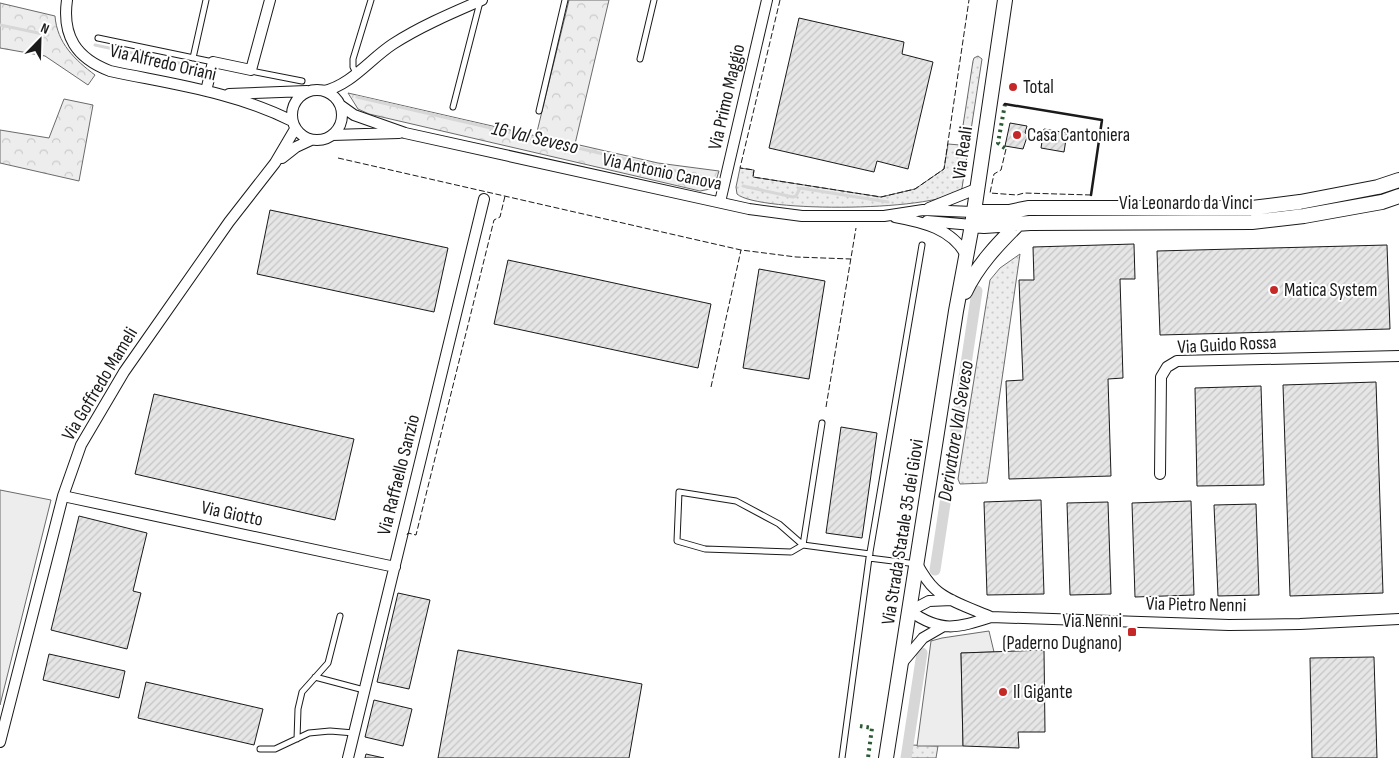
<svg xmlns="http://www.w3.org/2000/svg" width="1399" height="758" font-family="'Sofia Sans Condensed',sans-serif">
  <defs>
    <pattern id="grass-dots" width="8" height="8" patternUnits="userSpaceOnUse" patternTransform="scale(1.25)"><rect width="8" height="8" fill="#ededed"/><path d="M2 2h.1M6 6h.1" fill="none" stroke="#cbcbcb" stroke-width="1.8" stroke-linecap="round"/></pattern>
    <pattern id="forest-crowns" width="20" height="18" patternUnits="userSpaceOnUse" patternTransform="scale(1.25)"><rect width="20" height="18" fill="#ededed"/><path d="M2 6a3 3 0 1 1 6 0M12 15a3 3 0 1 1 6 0" fill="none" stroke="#cbcbcb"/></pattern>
    <pattern id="building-hatch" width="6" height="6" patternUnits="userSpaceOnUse" patternTransform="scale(1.25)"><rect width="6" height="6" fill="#e6e6e6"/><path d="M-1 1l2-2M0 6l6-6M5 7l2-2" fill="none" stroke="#c5c5c5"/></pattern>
  </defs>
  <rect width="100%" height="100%" fill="#fff"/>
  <path fill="url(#grass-dots)" stroke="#6a6a6a" d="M978 56 982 59 962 188C945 212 758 213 737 194L736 187 740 168 754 170 753 177 881 197 915 189 944 169 948 144 960 145 973 61 974 58Z
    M1020 254 987 483 960 484 958 479 990 280 1000 268Z
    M911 745 938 746 936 758H909Z"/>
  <path fill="url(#forest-crowns)" stroke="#6a6a6a" d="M569 0H609L575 144 658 163 719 171 715 184 710 189 700 191 369 114 358 109 348 93 536 136Z
    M0 3 55 16C57 43 75 60 95 75L88 85 45 56 0 48Z
    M64 99 93 105 79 181 0 163V130L49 138Z"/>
  <path fill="#ededed" stroke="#6a6a6a" d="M0 490 51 500 0 705Z
    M989 631 994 652 961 653 963 746H917L931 641 942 638Z"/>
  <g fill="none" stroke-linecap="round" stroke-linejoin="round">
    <path stroke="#d7d7d7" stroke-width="3" d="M0 25 48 35
      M95 45 188 65
      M357 97 712 179
      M743 186 793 197 796 196 800 188 888 202"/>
    <path stroke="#d7d7d7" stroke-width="11" d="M935 570 977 291
      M906 758 922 653"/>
  </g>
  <path fill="url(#building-hatch)" stroke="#1a1a1a" d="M799 18 904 42 902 54 933 62 908 169 877 161 874 172 769 148Z
    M1010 123 1027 126 1025 133 1028 134 1023 149 1005 146Z
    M1044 129 1067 133 1064 152 1041 148Z
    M270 210 448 248 434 312 257 274Z
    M1134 244 1135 279H1120L1123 378 1108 379 1111 476 1009 479 1006 381 1023 380 1019 280H1034L1033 247Z
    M1387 245 1390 329 1160 335 1157 251Z
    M508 260 711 304 698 368 494 324Z
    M759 269 825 281 809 379 743 368Z
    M1376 382 1383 593 1290 596 1283 385Z
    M1261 386 1264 485 1197 486 1195 388Z
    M154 394 354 439 335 520 135 474Z
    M841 427 877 433 862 538 826 533Z
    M1041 500 1044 594 987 595 984 502Z
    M1191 501 1194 595 1135 597 1132 503Z
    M1108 502 1111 594 1070 595 1067 503Z
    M1256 504 1259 595 1218 596 1214 505Z
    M79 516 147 533 133 591 141 593 127 649 51 630Z
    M398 593 430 600 409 689 377 682Z
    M458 650 642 684 629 758H438Z
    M1044 650 1045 732H1018L1019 748 963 746 961 653Z
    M49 654 125 671 119 698 43 680Z
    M1374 657 1377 758H1312L1310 658Z
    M146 682 263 709 254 745 138 718Z
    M374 700 412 709 403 746 365 737Z
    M366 754 384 758H365Z"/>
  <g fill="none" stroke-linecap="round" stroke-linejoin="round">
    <g stroke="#1a1a1a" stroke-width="7">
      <path id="service" d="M98 38 213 62
        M193 58 206 0
        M640 59 654 0
        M251 71 302 81
        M356 73 353 67V59L371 0
        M453 107 480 2
        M539 111 565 0
        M822 423 803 545 779 524 736 501 679 492 677 541 705 549 791 552 803 545 870 554
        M869 558 917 564
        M315 677 364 690
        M297 739 298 709 302 692 328 663 340 616
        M260 749H275L309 733 330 731 354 733
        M842 758 869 558 922 245"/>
    </g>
    <g stroke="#1a1a1a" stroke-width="12">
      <path id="minor" d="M67 0C62 36 76 58 110 71 171 84 235 92 292 121
        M292 115a25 25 0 1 1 50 0a25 25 0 1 1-50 0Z
        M206 91 213 62 251 70 270 0
        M324 91C351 85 370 59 393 44 421 26 452 13 482 0
        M229 94 307 91
        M340 105 354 115 405 133 749 209 802 216H884L923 210 973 212
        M332 135 399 133
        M282 158 296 147 311 140
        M720 202 767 0
        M929 208 976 189
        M895 217C923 222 952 229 966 255
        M927 221 972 225
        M1160 474 1161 377 1167 367 1177 361 1399 356
        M63 496 395 567
        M917 564C922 573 927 582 935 589 947 601 975 610 991 617
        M952 600 929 601 910 611C941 633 957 628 991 617L1229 625 1300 624 1399 619
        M902 663 923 638 942 627
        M0 742 63 496 81 445 124 372 229 222 275 163 295 129
        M348 758 484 199"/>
    </g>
    <g stroke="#1a1a1a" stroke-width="16">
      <path id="secondary" d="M973 212H1009L1028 208H1252L1300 202 1378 187 1399 180
        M972 225 984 226 1030 223 1252 222 1304 216 1382 202 1399 196
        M965 292C977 266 997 245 1017 225
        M886 758 956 311 972 225 1005 0"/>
    </g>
    <use href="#service" stroke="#fff" stroke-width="5"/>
    <use href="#minor" stroke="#fff" stroke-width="10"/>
    <use href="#secondary" stroke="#fff" stroke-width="14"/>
    <path stroke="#2b5a34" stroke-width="4" stroke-dasharray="2.5 4" stroke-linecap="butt" d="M1005 104 998 143 1006 149
      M860 726 872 728 868 758"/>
    <path stroke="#1a1a1a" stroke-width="1" stroke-dasharray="6 2.5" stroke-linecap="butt" d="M780 0 740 168 754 170 753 177 881 197 915 189 944 169 969 0
      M1006 149 1001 170 994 174 990 193 1017 195 1024 193 1091 195
      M338 158 741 250 796 257 851 259
      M711 387 741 250
      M826 407 856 228
      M407 535 408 533 416 535 494 220 500 217 505 196"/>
    <path stroke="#1a1a1a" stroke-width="2.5" d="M1005 104 1102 120 1091 195"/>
  </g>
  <g fill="#c62828" stroke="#fff" stroke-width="2">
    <circle cx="1013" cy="87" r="5"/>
    <circle cx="1017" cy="135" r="5"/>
    <circle cx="1274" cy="290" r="5"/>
    <rect x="1127" y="627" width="10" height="10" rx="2.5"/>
    <circle cx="1003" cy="692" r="5"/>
  </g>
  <g text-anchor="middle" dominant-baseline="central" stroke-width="4" stroke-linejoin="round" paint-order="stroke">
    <g font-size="19" fill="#1a1a1a" stroke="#fff">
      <text transform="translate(163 63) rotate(13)">Via Alfredo Oriani</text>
      <text transform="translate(727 97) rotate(-77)">Via Primo Maggio</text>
      <text transform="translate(963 153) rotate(-82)">Via Reali</text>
      <text transform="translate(662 172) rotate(12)">Via Antonio Canova</text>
      <text x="1186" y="203">Via Leonardo da Vinci</text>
      <text transform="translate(1227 345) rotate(-3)">Via Guido Rossa</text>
      <text transform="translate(100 384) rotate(-59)">Via Goffredo Mameli</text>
      <text transform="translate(399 475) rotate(-76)">Via Raffaello Sanzio</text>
      <text transform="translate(232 514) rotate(12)">Via Giotto</text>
      <text transform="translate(903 532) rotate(-81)">Via Strada Statale 35 dei Giovi</text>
      <text transform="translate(1196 605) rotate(1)">Via Pietro Nenni</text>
    </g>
    <g font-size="19" fill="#1a1a1a" stroke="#fff" text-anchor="start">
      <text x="1023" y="87">Total</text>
      <text x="1027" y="135">Casa Cantoniera</text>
      <text x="1284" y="290">Matica System</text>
      <text x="1122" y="621" text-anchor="end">Via Nenni<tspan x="1122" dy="22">(Paderno Dugnano)</tspan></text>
      <text x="1013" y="692">Il Gigante</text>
    </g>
    <g font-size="20" font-style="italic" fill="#1a1a1a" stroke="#fff">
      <text transform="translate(535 138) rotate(13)">16 Val Seveso</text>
      <text transform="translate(956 431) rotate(-81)">Derivatore Val Seveso</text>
    </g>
  </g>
  <g transform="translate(40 40) rotate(23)" stroke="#ffffff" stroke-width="4" paint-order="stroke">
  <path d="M0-4L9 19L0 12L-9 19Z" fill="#1a1a1a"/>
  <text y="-8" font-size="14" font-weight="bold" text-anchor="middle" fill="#1a1a1a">N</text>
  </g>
</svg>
